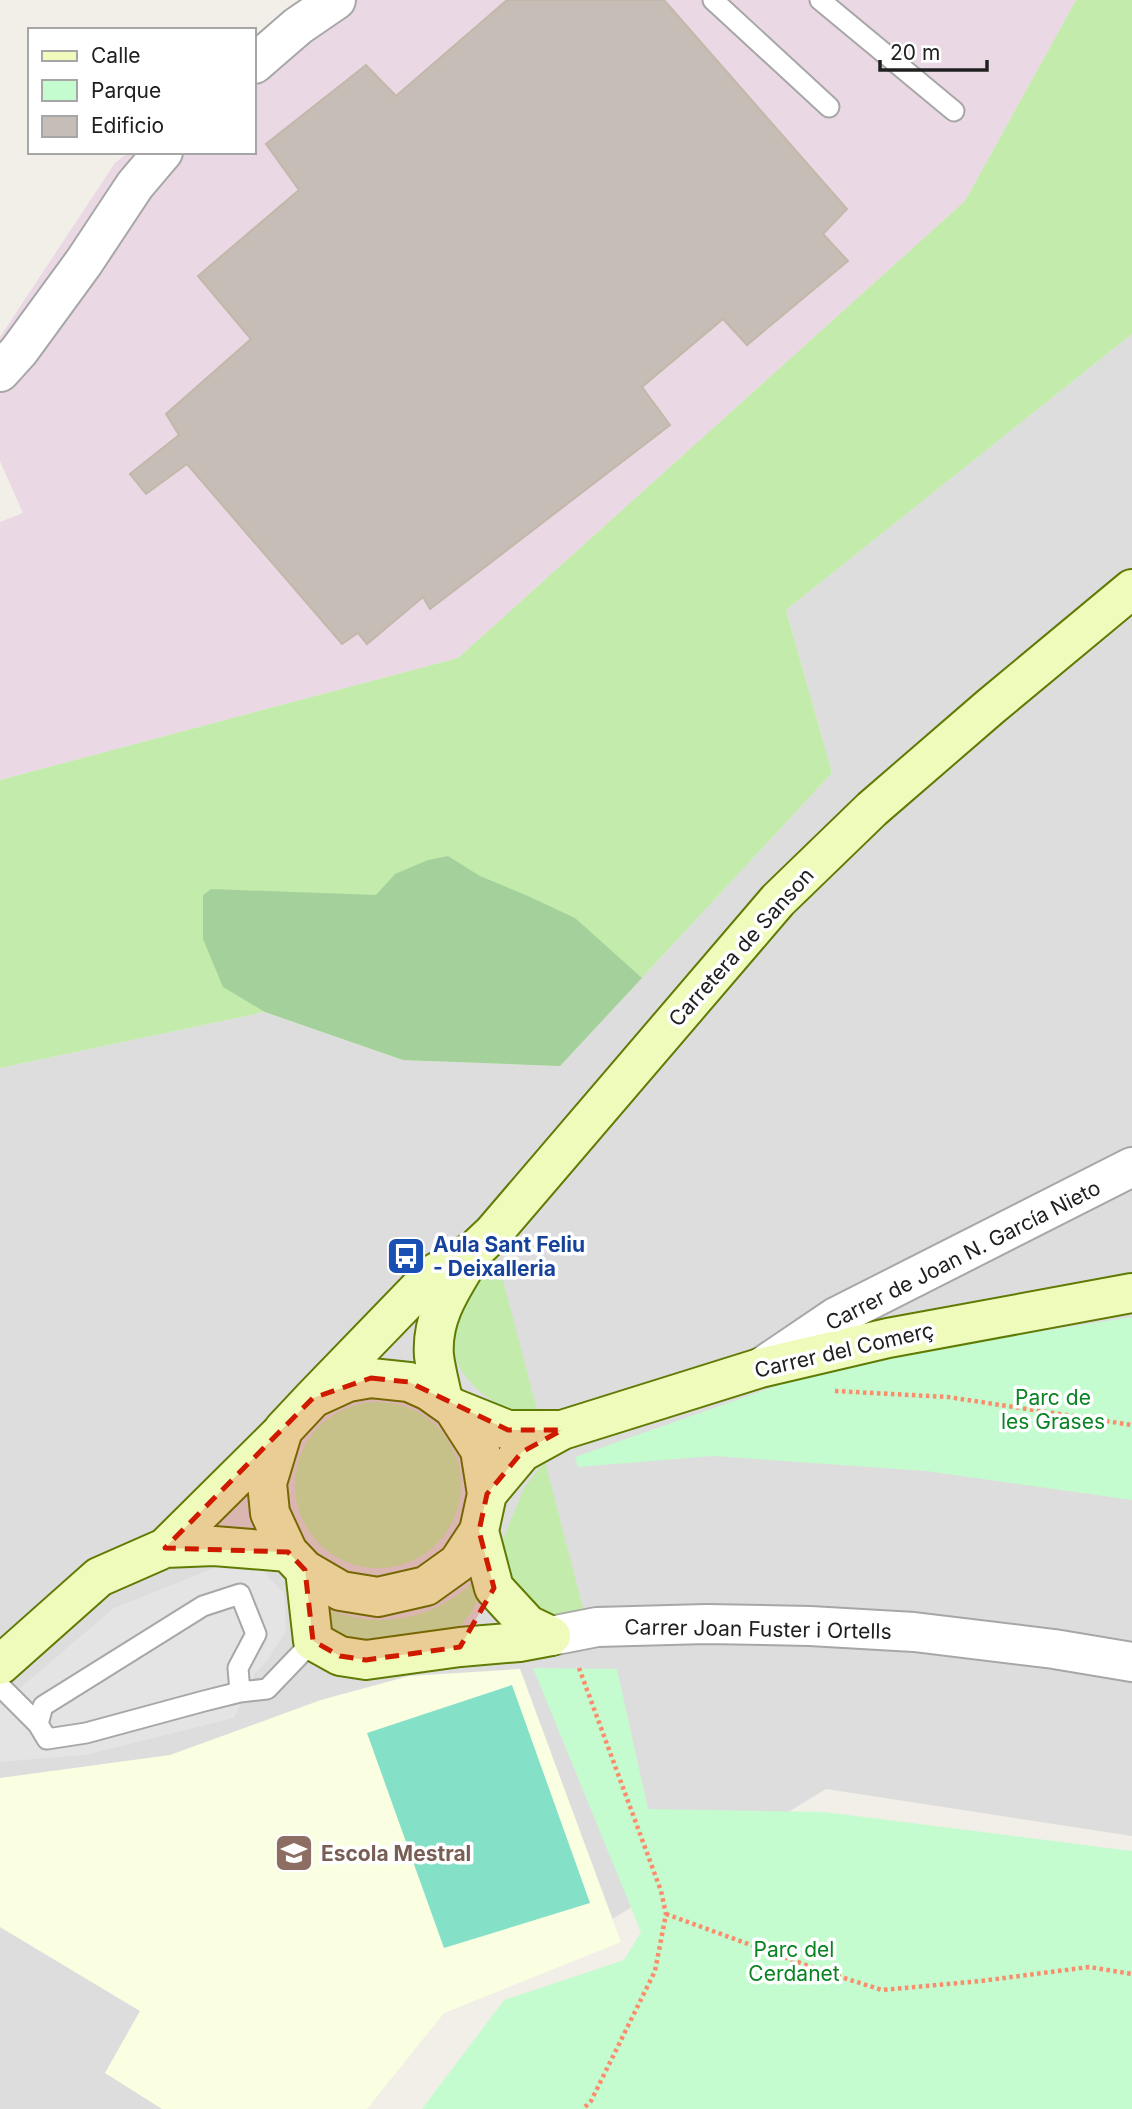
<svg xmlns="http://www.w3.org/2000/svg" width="1132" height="2109" font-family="Inter,sans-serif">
  <rect width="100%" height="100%" fill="#f1efe7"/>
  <path fill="#dedddd" d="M1132 334V1836L826 1789 594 1930 431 1994 325 2109H0V1068L265 1012 403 1060 560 1066 832 773 786 610Z"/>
  <path fill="#ead8e5" d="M315 0H1076L965 201 458 658 0 780V522L23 513 0 461V337L115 163 129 152H254V50Z"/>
  <path fill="#fbffe1" d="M520 1669 621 1942 444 2013 367 2109H162L105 2073 140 2011 0 1927V1778L170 1755 321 1700 409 1676Z"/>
  <path fill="#c3ebac" d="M1076 0H1132V334L786 610 832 773 560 1066 403 1060 265 1012 0 1068V780L458 658 965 201Z
    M497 1258 538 1413C497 1417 442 1370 453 1327 454 1322 458 1316 460 1312 465 1302 469 1292 475 1283 482 1274 490 1266 497 1258Z
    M295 1485a83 83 0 1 1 166 0a83 83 0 1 1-166 0Z
    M545 1461 586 1620 556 1619 530 1609 512 1591 501 1544 524 1488Z
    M480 1574V1591L476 1603 471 1613 460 1626 448 1635 379 1649 337 1635 317 1606C333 1612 349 1617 365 1619 408 1624 453 1607 480 1574Z"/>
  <path fill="#a4d19b" d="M448 856 480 876 528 896 575 918 642 978 560 1066 403 1060 265 1012 223 987 203 939V895L211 889 376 895 395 874 428 860Z"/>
  <path fill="#c4fbcf" d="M1132 1317V1500L926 1471 713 1456 578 1467 575 1457 813 1373 1005 1337Z
    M533 1668 617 1669 648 1809 824 1812 1132 1851V2109H422L504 2000 624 1960 641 1932Z"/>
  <path fill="#84e1c8" d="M512 1685 590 1903 444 1948 367 1733Z"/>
  <path fill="#e4e4e4" d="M224 1564 261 1569 284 1593 286 1631 267 1661 254 1674 234 1718 85 1755 0 1762V1705L114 1608Z"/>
  <path fill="#c6beb6" stroke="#c3b7a9" stroke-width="2" d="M507 0H664L847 209 823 234 848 261 747 345 723 319 642 387 670 425 430 609 423 597 367 644 358 633 342 644 187 464 146 494 130 474 179 435 166 414 251 339 198 276 299 190 266 144 366 65 396 96Z"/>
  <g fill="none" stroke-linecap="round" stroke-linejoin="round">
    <g stroke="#a7a7a7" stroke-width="23">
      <path id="lane" d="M713 0 829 107
        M820 0 954 111
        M0 1686 38 1724
        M240 1692 238 1668 256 1634 240 1594 203 1606 43 1706 38 1724 47 1739 86 1733 204 1701 240 1692 267 1689 313 1641"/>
    </g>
    <g stroke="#a7a7a7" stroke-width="42">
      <path id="street" d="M254 64 298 26 336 0
        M0 372 19 351 84 262 135 185 163 152
        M762 1367 836 1317 1132 1167
        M551 1636 597 1627 706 1624 810 1626 914 1632 1054 1649 1132 1662"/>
    </g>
    <g stroke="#5f7b03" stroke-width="42">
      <path id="secondary" d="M313 1398 348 1382 371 1378 409 1382 429 1391 453 1408 480 1450 487 1494 479 1531 458 1563 426 1586 378 1597 341 1591 305 1570 288 1552 270 1513 267 1483 283 1430 313 1398 432 1275 475 1250 493 1233 778 900 872 809 990 707 1132 589
        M443 1400C440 1386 436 1371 434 1356 431 1318 451 1289 470 1258
        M453 1408 508 1430H560
        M487 1494 522 1452 562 1430 760 1368 888 1338 1132 1293
        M479 1531 494 1588 528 1625 551 1636
        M165 1548 280 1434
        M305 1570 313 1641 340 1656 366 1660 460 1647 519 1642 551 1636
        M0 1665 99 1577 165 1548 214 1546 288 1552"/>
    </g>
    <path stroke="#fc8d6c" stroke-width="4.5" stroke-dasharray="3.5 3.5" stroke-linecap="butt" d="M835 1391 948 1397 1132 1425
      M579 1668 661 1891 666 1914 655 1971 591 2101 583 2109
      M666 1914 825 1972 882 1990 981 1981 1089 1967 1132 1974"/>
    <use href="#lane" stroke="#fff" stroke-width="19"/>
    <use href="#street" stroke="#fff" stroke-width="38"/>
    <use href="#secondary" stroke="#effbbb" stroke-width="38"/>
  </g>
  <path fill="#d01a00" fill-opacity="0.2" stroke="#d01a00" stroke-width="5" stroke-dasharray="14 9" stroke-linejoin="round" d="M371 1378 409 1382 508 1430H562L522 1452 487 1494 479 1531 494 1588 460 1647 366 1660 340 1656 313 1641 305 1570 288 1552 165 1548 313 1398Z"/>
  <defs>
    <g id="bus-square" transform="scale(2.0125)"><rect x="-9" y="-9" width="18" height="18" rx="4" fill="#1a4fb4" stroke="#fff"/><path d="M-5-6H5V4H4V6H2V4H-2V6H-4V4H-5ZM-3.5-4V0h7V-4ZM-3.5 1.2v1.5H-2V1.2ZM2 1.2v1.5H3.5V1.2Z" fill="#fff"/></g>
    <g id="school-square" transform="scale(2.0125)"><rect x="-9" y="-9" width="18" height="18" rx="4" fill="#8d6e63" stroke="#fff"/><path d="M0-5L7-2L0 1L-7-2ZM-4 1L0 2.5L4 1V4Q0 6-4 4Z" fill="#fff"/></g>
  </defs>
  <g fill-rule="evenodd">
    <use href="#bus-square" x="406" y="1256"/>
    <use href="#school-square" x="294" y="1853"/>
  </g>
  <g text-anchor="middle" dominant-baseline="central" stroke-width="7" stroke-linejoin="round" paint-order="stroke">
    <g font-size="21" fill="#202020" stroke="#fff">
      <text transform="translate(741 947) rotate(-48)">Carretera de Sanson</text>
      <text transform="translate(963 1255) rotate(-27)">Carrer de Joan N. García Nieto</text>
      <text transform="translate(844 1350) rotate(-13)">Carrer del Comerç</text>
      <text transform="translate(758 1629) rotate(1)">Carrer Joan Fuster i Ortells</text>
    </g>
    <g font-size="21" font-weight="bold" fill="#164399" stroke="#fff" text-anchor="start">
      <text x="433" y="1244">Aula Sant Feliu<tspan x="433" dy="24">- Deixalleria</tspan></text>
    </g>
    <g font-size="21" fill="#0a8323" stroke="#fff">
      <text x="1053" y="1397">Parc de<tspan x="1053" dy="24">les Grases</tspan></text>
      <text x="794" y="1949">Parc del<tspan x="794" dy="24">Cerdanet</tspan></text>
    </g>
    <g font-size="21" font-weight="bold" fill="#785e54" stroke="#fff" text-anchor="start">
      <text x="321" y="1853">Escola Mestral</text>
    </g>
  </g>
  <rect x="28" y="28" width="228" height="126" fill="#ffffff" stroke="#a6a6a6" stroke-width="2"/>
  <rect x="42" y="51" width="35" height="10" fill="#effbbb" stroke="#a6a6a6" stroke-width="2"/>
  <text x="91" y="63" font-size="21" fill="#202020">Calle</text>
  <rect x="42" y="80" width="35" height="21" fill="#c4fbcf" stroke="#a6a6a6" stroke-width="2"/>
  <text x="91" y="98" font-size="21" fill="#202020">Parque</text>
  <rect x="42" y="116" width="35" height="21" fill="#c6beb6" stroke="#a6a6a6" stroke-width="2"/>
  <text x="91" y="133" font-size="21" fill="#202020">Edificio</text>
  <path d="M880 60v10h107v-10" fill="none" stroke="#202020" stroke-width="3.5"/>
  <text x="890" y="60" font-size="21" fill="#202020" stroke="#ffffff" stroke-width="5" paint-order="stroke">20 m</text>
</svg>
